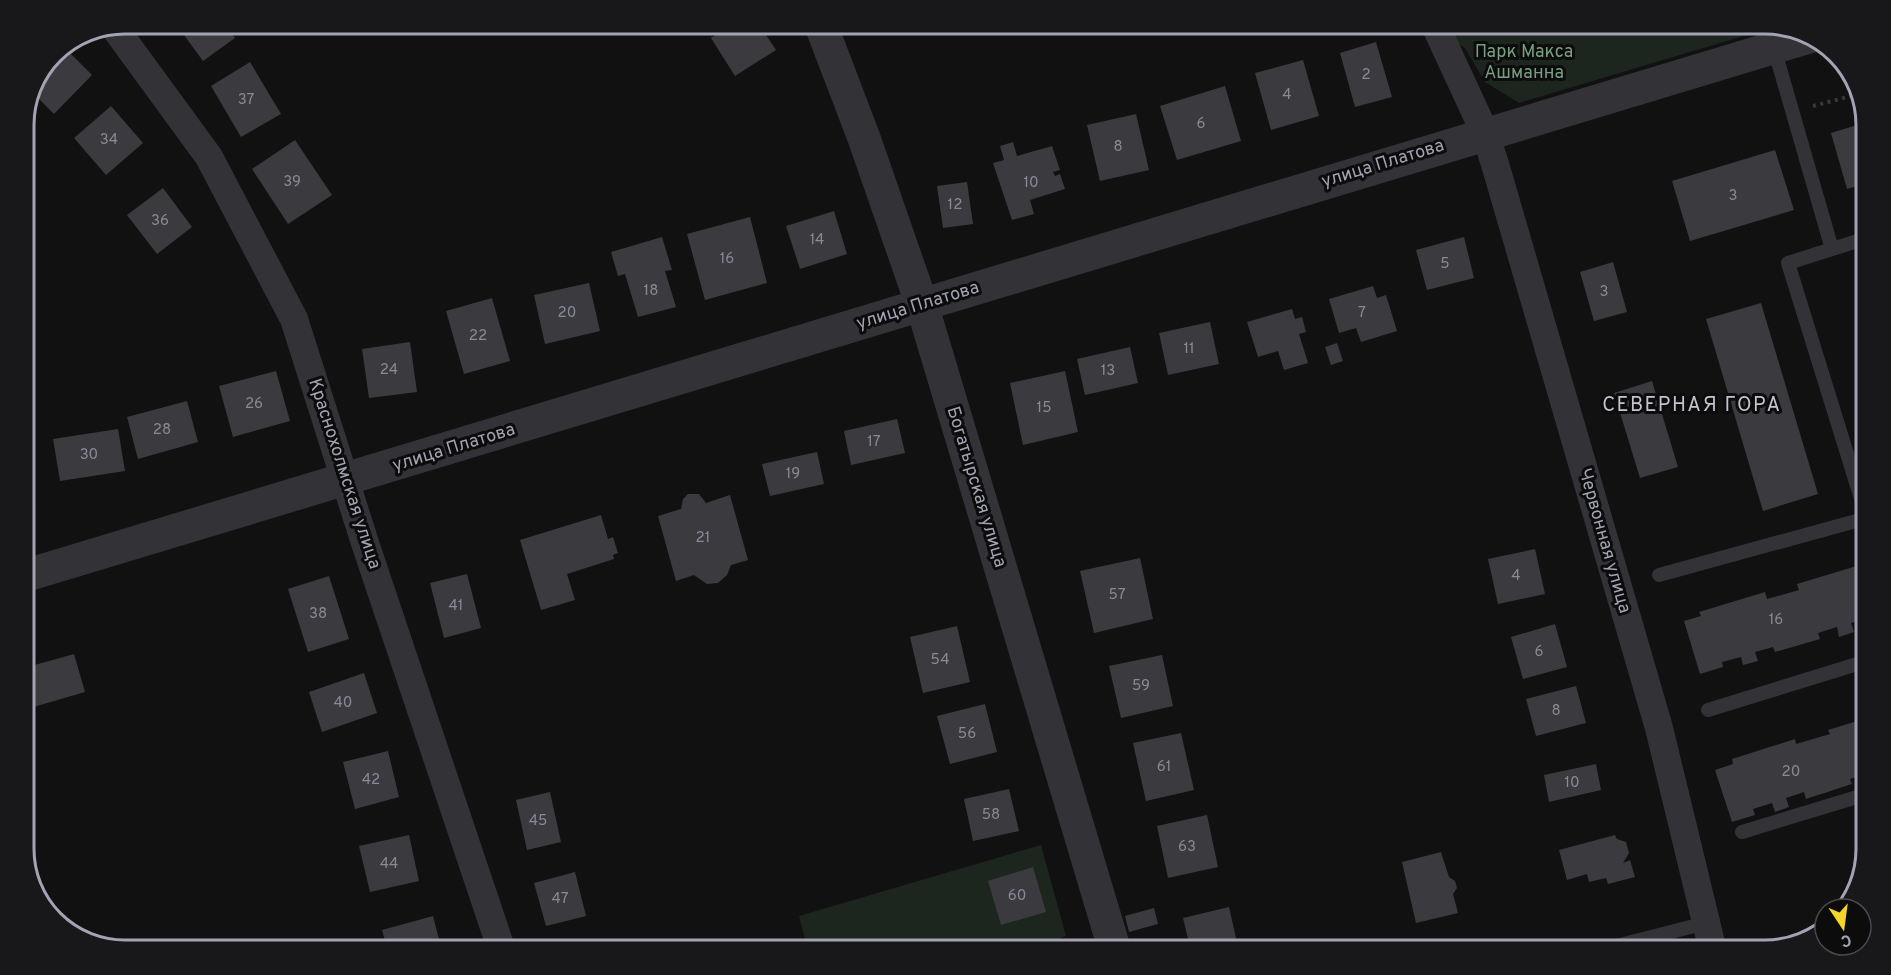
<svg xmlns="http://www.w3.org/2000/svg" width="1891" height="975" font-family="Overpass,sans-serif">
  <rect width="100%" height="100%" fill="#111112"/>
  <path fill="#1d251f" d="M1766 24 1777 26 1519 103 1485 82 1465 48 1427 26Z
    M1041 845 1066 936 1025 951H808L799 916Z"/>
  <path fill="#3b3b3f" d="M725 29H762L776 50 735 76 711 38Z
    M181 31H230L235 38 203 61Z
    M1376 42 1392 97 1355 107 1340 53Z
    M64 47 92 75 54 114 35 95 54 53Z
    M1303 60 1319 116 1271 130 1255 73Z
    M250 62 281 114 241 137 211 86Z
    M1225 86 1241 141 1177 160 1160 106Z
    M111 106 143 143 106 175 74 138Z
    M1136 114 1149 170 1100 181 1087 125Z
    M1867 122V183L1847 189 1831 133Z
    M295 140 332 195 288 224 252 169Z
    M1013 142 1017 156 1052 146 1060 170 1053 172 1055 176 1060 174 1065 189 1030 200 1034 214 1012 220 993 163 1004 160 1000 146Z
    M1775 150 1794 210 1690 241 1672 181Z
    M967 182 973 224 943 228 937 186Z
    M163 188 192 227 157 254 127 215Z
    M834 211 847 254 800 269 786 226Z
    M750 217 767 283 705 300 687 234Z
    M662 237 672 270 665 271 676 307 638 317 625 274 618 276 611 252Z
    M1464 237 1474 278 1427 290 1416 250Z
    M1613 262 1627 312 1594 321 1580 272Z
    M589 283 600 331 545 344 534 295Z
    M1373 286 1377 298 1386 295 1397 331 1361 342 1356 328 1339 333 1329 299Z
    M492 298 510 361 464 374 446 311Z
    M1761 303 1818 494 1763 511 1706 319Z
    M1292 309 1295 319 1302 317 1306 332 1299 334 1308 363 1284 370 1278 351 1258 357 1247 322Z
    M1210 322 1219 364 1168 375 1159 333Z
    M410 342 417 392 369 398 362 349Z
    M1337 343 1343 361 1331 365 1325 347Z
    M1130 347 1138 383 1085 395 1077 359Z
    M276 371 290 421 233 437 219 386Z
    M1065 371 1078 432 1023 445 1010 383Z
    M1652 381 1678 467 1640 478 1614 393Z
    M187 401 198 442 138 459 127 417Z
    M897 419 905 453 851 465 844 431Z
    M118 429 125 471 60 481 53 439Z
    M817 452 824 484 770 496 762 464Z
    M688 494H699L706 503 730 495 748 560 731 565 727 575 718 583 707 584 694 575 676 581 658 516 681 509 683 499Z
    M601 515 608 539 613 537 618 553 613 555 614 559 567 574 575 600 541 610 520 540Z
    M1535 549 1545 594 1498 604 1488 559Z
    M1140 558 1153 619 1094 633 1080 571Z
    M1860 565 1862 571 1867 569V618L1851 623 1854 632 1839 637 1837 627 1818 633 1820 639 1775 652 1773 647 1755 652 1758 661 1743 665 1741 657 1722 662 1723 667 1700 674 1684 621 1701 616 1699 612 1765 592 1767 599 1799 590 1797 584Z
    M467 574 481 628 444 638 430 583Z
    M329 576 349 639 308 652 288 589Z
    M1555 624 1567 667 1523 679 1511 637Z
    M957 626 970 682 923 693 910 637Z
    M74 654 85 692 30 708 24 688V668Z
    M1162 655 1173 706 1121 718 1109 666Z
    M364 673 377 713 322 732 309 692Z
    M1576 686 1586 723 1536 736 1526 699Z
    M985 704 997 752 950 764 937 716Z
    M1867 718V774L1850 779 1852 784 1806 799 1804 792 1786 798 1789 807 1775 812 1772 803 1753 809 1755 815 1732 822 1715 770 1733 764 1732 759 1795 739 1796 744 1830 734 1828 730Z
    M1181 733 1194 790 1146 801 1133 743Z
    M388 751 399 797 355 809 343 762Z
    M1596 764 1601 790 1549 802 1544 775Z
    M1009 789 1019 831 973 841 964 799Z
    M550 792 561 842 527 850 516 800Z
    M1207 815 1218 867 1168 878 1157 826Z
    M409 835 419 881 370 892 359 846Z
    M1615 835 1617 839 1626 842 1629 853 1623 863 1630 860 1635 877 1608 884 1606 878 1589 882 1587 874 1567 880 1559 850Z
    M1441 852 1449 877 1455 881 1457 888 1453 894 1458 913 1416 923 1402 862Z
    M1033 867 1046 912 1001 925 988 881Z
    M575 872 586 916 546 926 534 883Z
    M1229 907 1239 951H1191L1183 918Z
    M1154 908 1158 924 1129 932 1125 916Z
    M433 916 442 951H388L382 930Z"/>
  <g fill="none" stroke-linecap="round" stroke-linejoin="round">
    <path stroke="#38383e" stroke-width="4" stroke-dasharray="3 4.5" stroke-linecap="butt" d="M1813 106 1859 94"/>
    <path stroke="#323237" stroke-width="14" d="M1774 48 1832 249
      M1867 238 1788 263 1867 518
      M1659 575 1867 518
      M1708 710 1867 661
      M1742 832 1867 794
      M1596 951 1706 923"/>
    <path stroke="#323237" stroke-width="28" d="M1435 25 1485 133 1495 164 1659 728 1713 951
      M117 31 209 157 294 319 366 546 502 951"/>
    <path stroke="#323237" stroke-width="33" d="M822 28 864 138 922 305 1115 951
      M24 576C622 400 1216 213 1813 36"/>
  </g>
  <g text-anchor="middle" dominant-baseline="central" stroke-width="6" stroke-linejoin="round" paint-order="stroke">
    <g font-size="15" fill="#888a96">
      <text x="1366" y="75">2</text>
      <text x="1287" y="95">4</text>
      <text x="246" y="100">37</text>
      <text x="1201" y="124">6</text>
      <text x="109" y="140">34</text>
      <text x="1118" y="147">8</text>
      <text x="292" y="182">39</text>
      <text x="1031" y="183">10</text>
      <text x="1733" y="196">3</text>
      <text x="955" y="205">12</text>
      <text x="160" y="221">36</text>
      <text x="817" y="240">14</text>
      <text x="727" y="259">16</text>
      <text x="1445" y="264">5</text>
      <text x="651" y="291">18</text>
      <text x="1604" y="292">3</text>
      <text x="567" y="313">20</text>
      <text x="1362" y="313">7</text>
      <text x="478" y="336">22</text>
      <text x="1189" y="349">11</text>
      <text x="389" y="370">24</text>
      <text x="1108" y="371">13</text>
      <text x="254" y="404">26</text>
      <text x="1044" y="408">15</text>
      <text x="162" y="430">28</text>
      <text x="874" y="442">17</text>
      <text x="89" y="455">30</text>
      <text x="793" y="474">19</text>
      <text x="703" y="538">21</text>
      <text x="1516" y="576">4</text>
      <text x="1117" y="595">57</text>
      <text x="456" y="606">41</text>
      <text x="318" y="614">38</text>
      <text x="1776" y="620">16</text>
      <text x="1539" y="652">6</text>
      <text x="940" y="660">54</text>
      <text x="1141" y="686">59</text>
      <text x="343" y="703">40</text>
      <text x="1556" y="711">8</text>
      <text x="967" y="734">56</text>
      <text x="1164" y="767">61</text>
      <text x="1791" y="772">20</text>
      <text x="371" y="780">42</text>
      <text x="1572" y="783">10</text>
      <text x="991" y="815">58</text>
      <text x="538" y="821">45</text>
      <text x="1187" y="847">63</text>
      <text x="389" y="864">44</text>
      <text x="1017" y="896">60</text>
      <text x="560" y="899">47</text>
    </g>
    <g font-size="18" fill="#789f82" stroke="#0c0c0d">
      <text x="1524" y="52">Парк Макса<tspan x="1524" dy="21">Ашманна</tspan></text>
    </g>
    <g font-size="18" fill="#a2a4b3" stroke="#0c0c0d">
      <text transform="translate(1383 164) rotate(-17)">улица Платова</text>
      <text transform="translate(918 306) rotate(-17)">улица Платова</text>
      <text transform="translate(454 448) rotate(-17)">улица Платова</text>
      <text transform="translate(344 474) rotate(72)">Краснохолмская улица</text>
      <text transform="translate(976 487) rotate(73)">Богатырская улица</text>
      <text transform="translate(1604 541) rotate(74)">Червонная улица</text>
    </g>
    <g font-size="20" letter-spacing="1.5" fill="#c3c4cf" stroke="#0c0c0d">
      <text x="1692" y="406">СЕВЕРНАЯ ГОРА</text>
    </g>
  </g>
  <path d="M0 0H1891V975H0ZM125 34H1765A91 91 0 0 1 1856 125V849A91 91 0 0 1 1765 940H125A91 91 0 0 1 34 849V125A91 91 0 0 1 125 34Z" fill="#18181a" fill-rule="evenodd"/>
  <path fill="none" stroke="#a2a4b3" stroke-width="3" d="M125 34H1765A91 91 0 0 1 1856 125V849A91 91 0 0 1 1765 940H125A91 91 0 0 1 34 849V125A91 91 0 0 1 125 34Z"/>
  <g transform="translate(1843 927) rotate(167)"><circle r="28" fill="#0c0c0d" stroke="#48494f" stroke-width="1.5"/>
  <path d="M0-4.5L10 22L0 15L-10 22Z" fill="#f3d629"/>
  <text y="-9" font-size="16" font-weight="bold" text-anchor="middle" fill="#a2a4b3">С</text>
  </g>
</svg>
